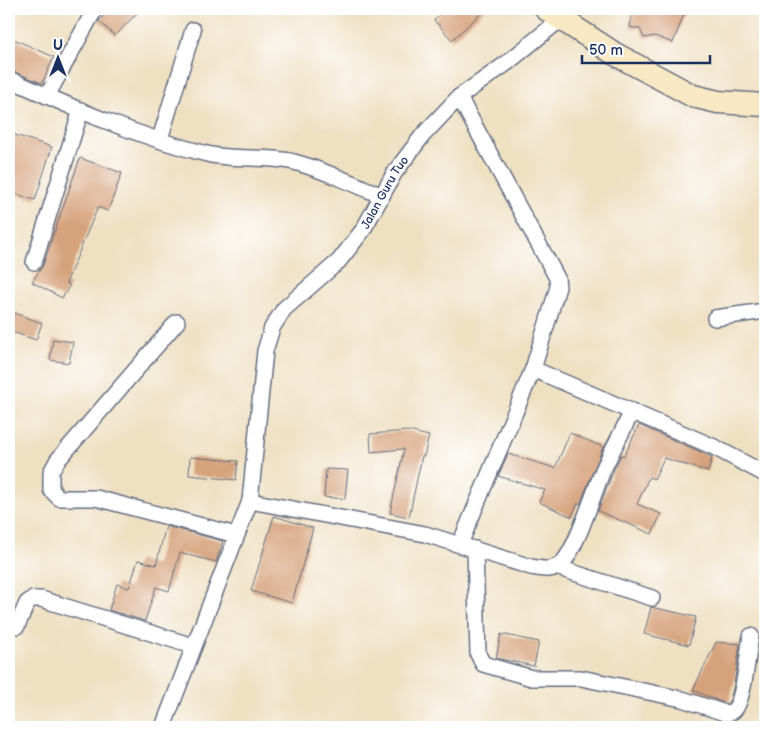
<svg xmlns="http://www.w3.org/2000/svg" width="774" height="736" font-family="'Balsamiq Sans',sans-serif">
  <rect width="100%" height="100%" fill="#fff"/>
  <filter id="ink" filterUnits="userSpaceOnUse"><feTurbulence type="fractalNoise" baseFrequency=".02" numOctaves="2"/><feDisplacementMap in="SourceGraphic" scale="10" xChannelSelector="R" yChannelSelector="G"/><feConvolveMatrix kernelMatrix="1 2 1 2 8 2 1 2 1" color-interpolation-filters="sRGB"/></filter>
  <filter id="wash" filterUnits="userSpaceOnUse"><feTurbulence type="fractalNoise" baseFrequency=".0096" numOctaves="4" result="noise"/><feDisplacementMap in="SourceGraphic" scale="20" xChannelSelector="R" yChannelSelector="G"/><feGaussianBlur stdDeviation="1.12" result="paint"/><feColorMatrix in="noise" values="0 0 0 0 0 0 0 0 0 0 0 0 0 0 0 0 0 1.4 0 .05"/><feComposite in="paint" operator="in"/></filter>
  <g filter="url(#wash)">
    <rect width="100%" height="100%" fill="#efe0c2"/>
    <g id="blocks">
      <path fill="#d6a27c" d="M110 9H141L115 36 99 21Z
        M446 9H486L452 40 434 20Z
        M632 9H686L673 43 655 36 644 38 640 29 630 27Z
        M9 37 54 57 42 83 9 70Z
        M9 133 52 147 35 200 9 192Z
        M80 158 122 173 108 211 98 207 66 283 70 285 62 298 32 282 43 265Z
        M9 311 42 323 36 340 9 331Z
        M53 339 73 342 69 363 50 360Z
        M639 425 712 457 708 472 664 458 654 479 649 477 637 504 661 514 652 534 598 511 615 467 621 455 624 456Z
        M408 431 429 436 424 456H422L409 517 390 513 404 449 371 452 370 434Z
        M570 433 603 447 580 504 578 503 572 517 539 502 545 490 498 476 508 454 555 468Z
        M190 457 238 461 236 480 189 475Z
        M326 469 348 470 345 499 324 497Z
        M274 516 313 528 292 603 251 591Z
        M166 526 223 541 216 562 180 553 169 591 156 587 145 621 109 610 117 584 129 588 138 560 156 565Z
        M651 607 696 617 689 645 644 634Z
        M501 634 539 642 534 666 496 658Z
        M716 642 740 644 734 684 730 700 726 704 693 690Z"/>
    </g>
  </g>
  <g filter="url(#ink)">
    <use href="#blocks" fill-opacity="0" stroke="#656d81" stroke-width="1"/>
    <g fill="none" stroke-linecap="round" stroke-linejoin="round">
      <g stroke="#656d81" stroke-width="18">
        <g id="street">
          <path d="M9 79C73 108 138 137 207 154 236 161 266 155 294 162 324 170 354 184 382 196"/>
          <path d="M47 96 95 9"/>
          <path d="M459 97 557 278 558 287 533 369 460 544"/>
          <path d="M160 139 193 30"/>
          <path d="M34 262 81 110"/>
          <path d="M715 318 765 311"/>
          <path d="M177 322 57 461 51 472V490L59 498H96L236 535"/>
          <path d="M533 369 714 447 765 474"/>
          <path d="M250 501 425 534 531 567C542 569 554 572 563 562 577 547 594 492 603 470 612 450 623 431 632 411"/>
          <path d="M475 549 478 654 483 664 532 678H581L682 699 725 713C728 713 733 712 735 709 744 699 748 652 751 636"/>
          <path d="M556 567 652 598"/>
          <path d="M17 626 27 603 32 599H41L193 646"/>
          <path id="s1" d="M163 727 250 501 265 351 272 328 284 309 339 261 363 230 395 172 423 135 459 97 507 63 573 9"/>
        </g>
      </g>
      <g stroke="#656d81" stroke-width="25">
        <path id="secondary" d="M546 9 615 54 693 96 718 102 765 105"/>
      </g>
      <use href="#street" stroke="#fff" stroke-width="15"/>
      <use href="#secondary" stroke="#f8e8c3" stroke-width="22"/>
    </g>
  </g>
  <g text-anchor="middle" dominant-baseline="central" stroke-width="4" stroke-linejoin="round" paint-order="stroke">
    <g font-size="12" fill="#1b2f5e" stroke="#fff">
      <text stroke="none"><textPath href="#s1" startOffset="595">Jalan Guru Tuo</textPath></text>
    </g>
  </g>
  <rect width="774" height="736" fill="none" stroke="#fff" stroke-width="30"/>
  <g transform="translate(58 58)" stroke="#ffffff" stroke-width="4" paint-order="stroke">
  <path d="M0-4L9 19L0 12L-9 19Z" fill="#1b2f5e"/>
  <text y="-8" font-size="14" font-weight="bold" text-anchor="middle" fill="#1b2f5e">U</text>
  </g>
  <path d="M582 55v8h128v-8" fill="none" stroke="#1b2f5e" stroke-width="2.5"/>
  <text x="589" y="55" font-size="15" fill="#1b2f5e" stroke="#ffffff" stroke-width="4" paint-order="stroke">50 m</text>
</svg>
